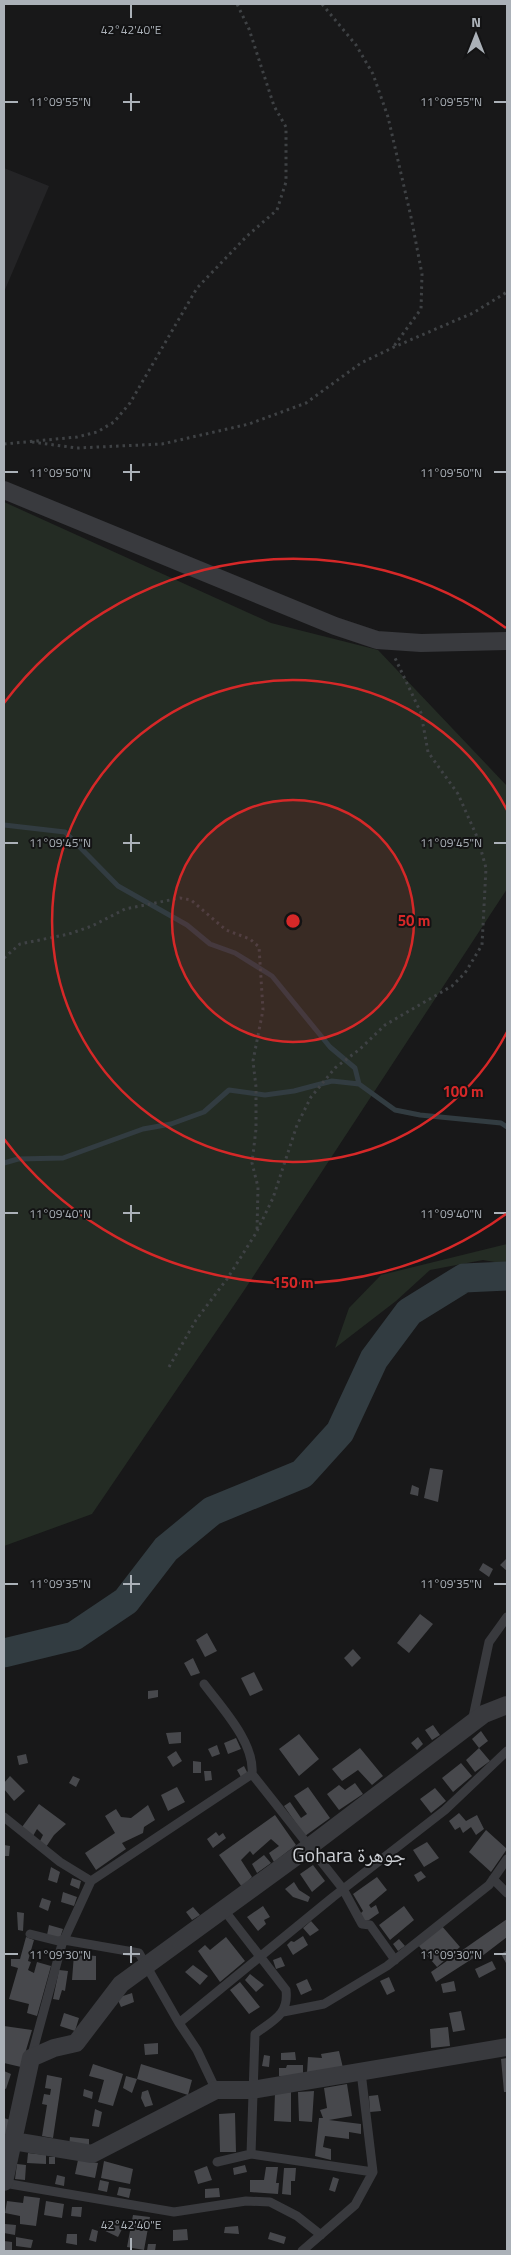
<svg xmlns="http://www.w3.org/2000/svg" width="511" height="2255" font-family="'Titillium Web','Noto Naskh Arabic',sans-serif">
  <rect width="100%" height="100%" fill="#181819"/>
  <path fill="#242426" d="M4 168 49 186 4 292Z"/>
  <path fill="#242c24" d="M4 502 271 623 378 650 507 786V889L245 1289 92 1514 4 1546Z
    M507 1244V1264L483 1260 430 1270 396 1301 335 1348 349 1308 381 1275Z"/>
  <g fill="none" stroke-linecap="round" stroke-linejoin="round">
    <path stroke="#323c41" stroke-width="5" d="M4 825 65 832 118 886 187 925 210 944 235 953 272 976 330 1047 355 1068 359 1084
      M4 1163 18 1159 63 1158 143 1129 171 1124 204 1112 229 1090 265 1095 294 1091 332 1081 359 1084 395 1110 420 1115 501 1123 507 1127"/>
    <path stroke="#323c41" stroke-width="29" d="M4 1653 74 1636 126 1601 166 1549 212 1511 302 1474 340 1432 374 1359 409 1312 464 1278 507 1276"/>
  </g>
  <path fill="#47484c" d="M430 1468 443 1470 438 1502 424 1498Z
    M412 1485 419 1488 418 1496 410 1494Z
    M507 1558V1571L500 1565Z
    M483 1563 493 1569 489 1577 479 1570Z
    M420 1614 433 1624 409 1653 397 1643Z
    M207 1633 217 1651 205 1657 196 1640Z
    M353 1649 361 1658 352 1667 344 1658Z
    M193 1658 200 1673 191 1676 184 1663Z
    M254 1672 263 1690 250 1696 241 1678Z
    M158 1690V1697L148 1699V1691Z
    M433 1725 440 1735 432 1740 425 1730Z
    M481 1731 488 1741 479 1748 472 1739Z
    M181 1732V1743L169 1744 166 1733Z
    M299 1734 319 1759 299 1776 279 1749Z
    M418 1737 423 1744 417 1750 411 1743Z
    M236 1738 241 1749 228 1754 224 1743Z
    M217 1745 220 1754 212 1757 208 1749Z
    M360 1748 383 1776 372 1785 358 1770 342 1781 332 1769Z
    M479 1748 490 1761 475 1772 466 1760Z
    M176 1751 182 1761 173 1767 167 1757Z
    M26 1754 28 1763 19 1765 17 1756Z
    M193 1761 201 1762V1773H193Z
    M461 1763 472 1776 453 1792 442 1778Z
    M244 1766 248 1774 241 1777 237 1770Z
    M204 1771H211L212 1780 205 1781Z
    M10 1776 25 1791 14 1801 4 1789V1783Z
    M73 1776 80 1779 76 1787 69 1783Z
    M355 1783 363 1794 339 1810 327 1794 339 1785 345 1790Z
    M177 1787 185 1802 168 1811 161 1795Z
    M308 1787 330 1818 305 1836 284 1806 290 1802 301 1818 307 1814 294 1796Z
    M435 1788 446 1801 431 1813 420 1799Z
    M39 1804 66 1824 54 1835 46 1847 40 1841 43 1835 37 1829 33 1836 22 1827Z
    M148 1805 155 1820 144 1827 143 1833 122 1843 126 1849 96 1870 85 1853 115 1833 105 1816 116 1809 121 1817 131 1818Z
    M459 1813 466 1821 477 1815 484 1829 476 1835 471 1827 463 1833 460 1827 455 1830 449 1821Z
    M275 1815 296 1845 274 1862 269 1853 279 1846 271 1839 253 1855 250 1851 241 1860 252 1877 242 1887 219 1855Z
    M486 1830 507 1849 491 1872 469 1852Z
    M216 1832 219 1836 223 1833 226 1838 213 1848 207 1839Z
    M427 1842 439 1858 424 1867 413 1850Z
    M4 1845 10 1846 9 1856H4Z
    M264 1855 271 1863 257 1873 252 1864Z
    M313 1865 325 1881 312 1892 300 1874Z
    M51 1867 60 1872 57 1883 48 1880Z
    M421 1871 426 1877 418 1882 414 1875Z
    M377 1877 387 1890 369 1905 371 1908 376 1905 379 1913 369 1920 363 1921 360 1914 363 1911 353 1894Z
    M72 1878 81 1881 79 1889 70 1885Z
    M294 1882 299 1890 310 1897 308 1902 293 1897 285 1889Z
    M63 1892 77 1897 74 1906 61 1902Z
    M42 1898 51 1901 48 1911 39 1907Z
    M263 1906 270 1917 264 1920 266 1924 258 1931 247 1917Z
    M404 1906 414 1920 390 1940 379 1925Z
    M193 1907 200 1915 192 1920 186 1912Z
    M17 1912 24 1913 23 1931 18 1930Z
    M507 1919V1937L477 1960 475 1957 436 1982 431 1972Z
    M311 1921 319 1930 310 1936 303 1928Z
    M49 1925 63 1929 60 1938 47 1935Z
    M441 1925 460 1947 437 1967 418 1945Z
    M303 1936 308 1945 293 1955 287 1945 291 1941 294 1942Z
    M26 1937 34 1940 28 1961 31 1962 28 1970 34 1973 37 1962 51 1966 37 2016 27 2013 29 2004 9 1999 18 1968 11 1966V1959H20Z
    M226 1937 245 1961 220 1982 198 1951 205 1945 210 1950Z
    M399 1939 405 1946 398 1951 393 1944Z
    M506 1951 507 1955 506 1963 501 1954Z
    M74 1954 96 1956V1980H72Z
    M281 1957 285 1966 276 1969 273 1960Z
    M492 1961 496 1969 479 1978 475 1969Z
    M193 1965 208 1976 200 1985 185 1972Z
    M59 1970 68 1971 65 1991 62 1990 59 2000 53 1999Z
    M250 1974 264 1985 256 1992 245 1980Z
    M389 1977 395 1991 387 1995 380 1981Z
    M307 1979 312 1990 301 1995 296 1984Z
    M454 1981 456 1991 443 1993 441 1984Z
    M240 1982 260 2007 249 2014 230 1990Z
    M132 1993 134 2002 121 2007 117 1998Z
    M461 2011 465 2030 453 2032 449 2013Z
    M64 2013 79 2018 75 2031 60 2026Z
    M4 2026 32 2030 21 2067 4 2063Z
    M448 2027 450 2046 431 2048 430 2029Z
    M158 2043V2054L145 2055 144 2044Z
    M339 2051 343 2068 307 2073 308 2057 322 2058 321 2054Z
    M295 2052 296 2060H281V2053Z
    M264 2055 270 2056 269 2067 262 2066Z
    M507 2058V2092H504L501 2059Z
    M93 2064 123 2074 113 2106 98 2102 104 2080 89 2076Z
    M141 2064 192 2080 188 2095 137 2079Z
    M287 2065H303V2076H279V2068H286Z
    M4 2071 11 2074 6 2089 4 2088Z
    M47 2075 62 2078 53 2138 42 2136 47 2105 42 2104 44 2094 50 2095 51 2089 45 2088Z
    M126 2076 137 2079 132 2093 123 2088Z
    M347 2084 352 2116 329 2120 361 2124V2134L349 2132V2139L325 2136 323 2147 331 2149V2160L315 2156 319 2118H323L320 2110 327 2108 324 2088Z
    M84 2089 93 2092 92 2099 83 2096Z
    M148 2090 153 2105 145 2107 141 2098 142 2092Z
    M314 2091 312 2122 299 2121 298 2092Z
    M291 2092V2122L274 2121 275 2093Z
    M378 2095 381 2111 370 2112 369 2096Z
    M95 2109 102 2112 99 2127 92 2126Z
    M235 2113 236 2152H220L219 2114Z
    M4 2118 10 2120 9 2136 4 2134Z
    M70 2137 89 2139V2148L69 2146Z
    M28 2153 46 2155V2164L27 2163Z
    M49 2157H55V2164H49Z
    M78 2160 98 2163 95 2178 75 2174Z
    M104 2161 133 2169 130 2184 101 2178Z
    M17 2164 26 2165 25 2180 15 2179Z
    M245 2165 247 2172 234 2175 233 2168Z
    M207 2166 212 2180 198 2184 194 2171Z
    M266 2167H278L276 2183H279L278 2194 250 2192V2180H264Z
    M284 2168H296L295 2181H291V2195L282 2194Z
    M57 2175 65 2177 64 2186 55 2184Z
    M333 2177 339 2179 335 2192 329 2190Z
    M100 2180 109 2182 107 2192 98 2190Z
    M119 2187 131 2189 129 2198 117 2195Z
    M219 2188 220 2197 205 2198V2189Z
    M24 2196 40 2198 36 2226 20 2224V2216L5 2213 7 2201 23 2203Z
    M46 2201 64 2204 62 2218 44 2215Z
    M72 2207H82L81 2217 71 2216Z
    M133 2215 150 2217 144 2250 127 2247Z
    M103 2219 123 2227 118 2237 99 2228Z
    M5 2224 16 2225 15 2235 4 2233Z
    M238 2226 239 2234 224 2233 225 2227Z
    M92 2229 98 2231 96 2242 89 2240Z
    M187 2229 188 2240 173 2241V2230Z
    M270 2232 286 2237 284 2244 268 2239Z
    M67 2234H77V2245L66 2243Z
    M16 2237 33 2240 31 2248 16 2246Z
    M4 2241 12 2242V2251H4Z
    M148 2244H156L155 2251H147Z"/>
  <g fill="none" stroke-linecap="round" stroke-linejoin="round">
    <path stroke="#3f4245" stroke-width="3" stroke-dasharray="2.5 4" stroke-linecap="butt" d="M322 4 356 45 373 74 388 117 411 217 422 274 421 309 394 346
      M32 442 77 448 162 444 249 424 306 403 361 363 394 347 473 313 507 292
      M4 444 77 437 97 432 114 422 130 403 197 288 247 236 277 210 286 182V127L274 106 249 29 237 4
      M4 958 20 944 69 934 92 926 125 909 180 898 191 900 226 930 250 939 259 947 263 1010 253 1061 256 1087V1129L252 1163 258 1187 257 1230
      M169 1367 196 1320 227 1279 256 1233 273 1198 297 1125 311 1097 335 1068 360 1049 385 1025 452 986 465 973 482 945 486 868 478 839 458 794 428 752 421 713 395 658"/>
    <path stroke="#393a3e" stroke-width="9" d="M472 1722 489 1642 507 1617
      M252 1774 343 1889 362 1924 370 1925 395 1960
      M4 1817 60 1862 91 1881
      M493 1879 507 1893
      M224 1910 286 1990C289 2015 273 2020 255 2034L251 2154
      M30 1934 58 1941 64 1940 139 1953 179 2023 197 2050 216 2090
      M283 2012 324 2004 387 1966 489 1885 507 1859
      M179 2023 333 1897 445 1810 507 1751
      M31 2058 62 1944 91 1881 252 1774C255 1743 222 1708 204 1684
      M217 2162 251 2154 373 2172
      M4 2183 174 2212 246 2201 270 2202 297 2216 321 2235
      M302 2251 355 2205 373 2172 361 2072"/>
    <path stroke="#393a3e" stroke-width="18" d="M4 490 335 626 377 640 421 643 507 641
      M13 2141 92 2154 216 2090H252L507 2047
      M4 2182 31 2058 54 2048 76 2043 121 1984 309 1847 484 1714 507 1705"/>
  </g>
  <path fill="none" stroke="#abb1b8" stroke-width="2" d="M131 5V18M131 93V111M5 102H18M123 102H140M494 102H506M131 464V481M5 472H18M123 472H140M494 472H506M131 834V852M5 843H18M123 843H140M494 843H506M131 1205V1222M5 1213H18M123 1213H140M494 1213H506M131 1575V1593M5 1584H18M123 1584H140M494 1584H506M131 1946V1963M5 1954H18M123 1954H140M494 1954H506M131 2238V2250"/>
  <circle cx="293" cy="921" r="121" fill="#d62828" fill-opacity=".12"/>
  <g fill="none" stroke="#d62828" stroke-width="2.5">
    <circle cx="293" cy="921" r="121"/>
    <path d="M507 1032A241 241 0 1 1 507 810"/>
    <path d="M506 1214A362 362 0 0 1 4 1139M4 703A362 362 0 0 1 506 628"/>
  </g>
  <g text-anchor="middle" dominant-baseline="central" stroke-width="4" stroke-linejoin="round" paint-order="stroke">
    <g font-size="20" fill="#cccfd4" stroke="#131314">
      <text x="349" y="1854">Gohara جوهرة</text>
    </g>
  </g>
  <g font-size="12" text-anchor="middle" fill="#abb1b8" stroke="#131314" stroke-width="4" stroke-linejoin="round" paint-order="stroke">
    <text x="131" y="34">42°42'40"E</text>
    <text x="60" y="106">11°09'55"N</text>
    <text x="451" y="106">11°09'55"N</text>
    <text x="60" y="477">11°09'50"N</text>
    <text x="451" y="477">11°09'50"N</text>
    <text x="60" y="847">11°09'45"N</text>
    <text x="451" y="847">11°09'45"N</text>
    <text x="60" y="1218">11°09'40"N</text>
    <text x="451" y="1218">11°09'40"N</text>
    <text x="60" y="1588">11°09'35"N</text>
    <text x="451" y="1588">11°09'35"N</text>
    <text x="60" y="1959">11°09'30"N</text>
    <text x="451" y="1959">11°09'30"N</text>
    <text x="131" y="2229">42°42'40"E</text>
  </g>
  <circle cx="293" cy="921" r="8" fill="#d62828" stroke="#131314" stroke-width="2.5"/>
  <g font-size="15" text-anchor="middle" font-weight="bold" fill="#d62828" stroke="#131314" stroke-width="4" stroke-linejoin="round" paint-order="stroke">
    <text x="414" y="926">50 m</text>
    <text x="463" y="1097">100 m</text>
    <text x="293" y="1288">150 m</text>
  </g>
  <rect width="511" height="2255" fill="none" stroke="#abb1b8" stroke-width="10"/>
  <g transform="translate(476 35)" stroke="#131314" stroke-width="4" paint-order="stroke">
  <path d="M0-4L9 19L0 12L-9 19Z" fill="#abb1b8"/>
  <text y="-8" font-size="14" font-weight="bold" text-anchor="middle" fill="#abb1b8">N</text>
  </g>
</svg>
